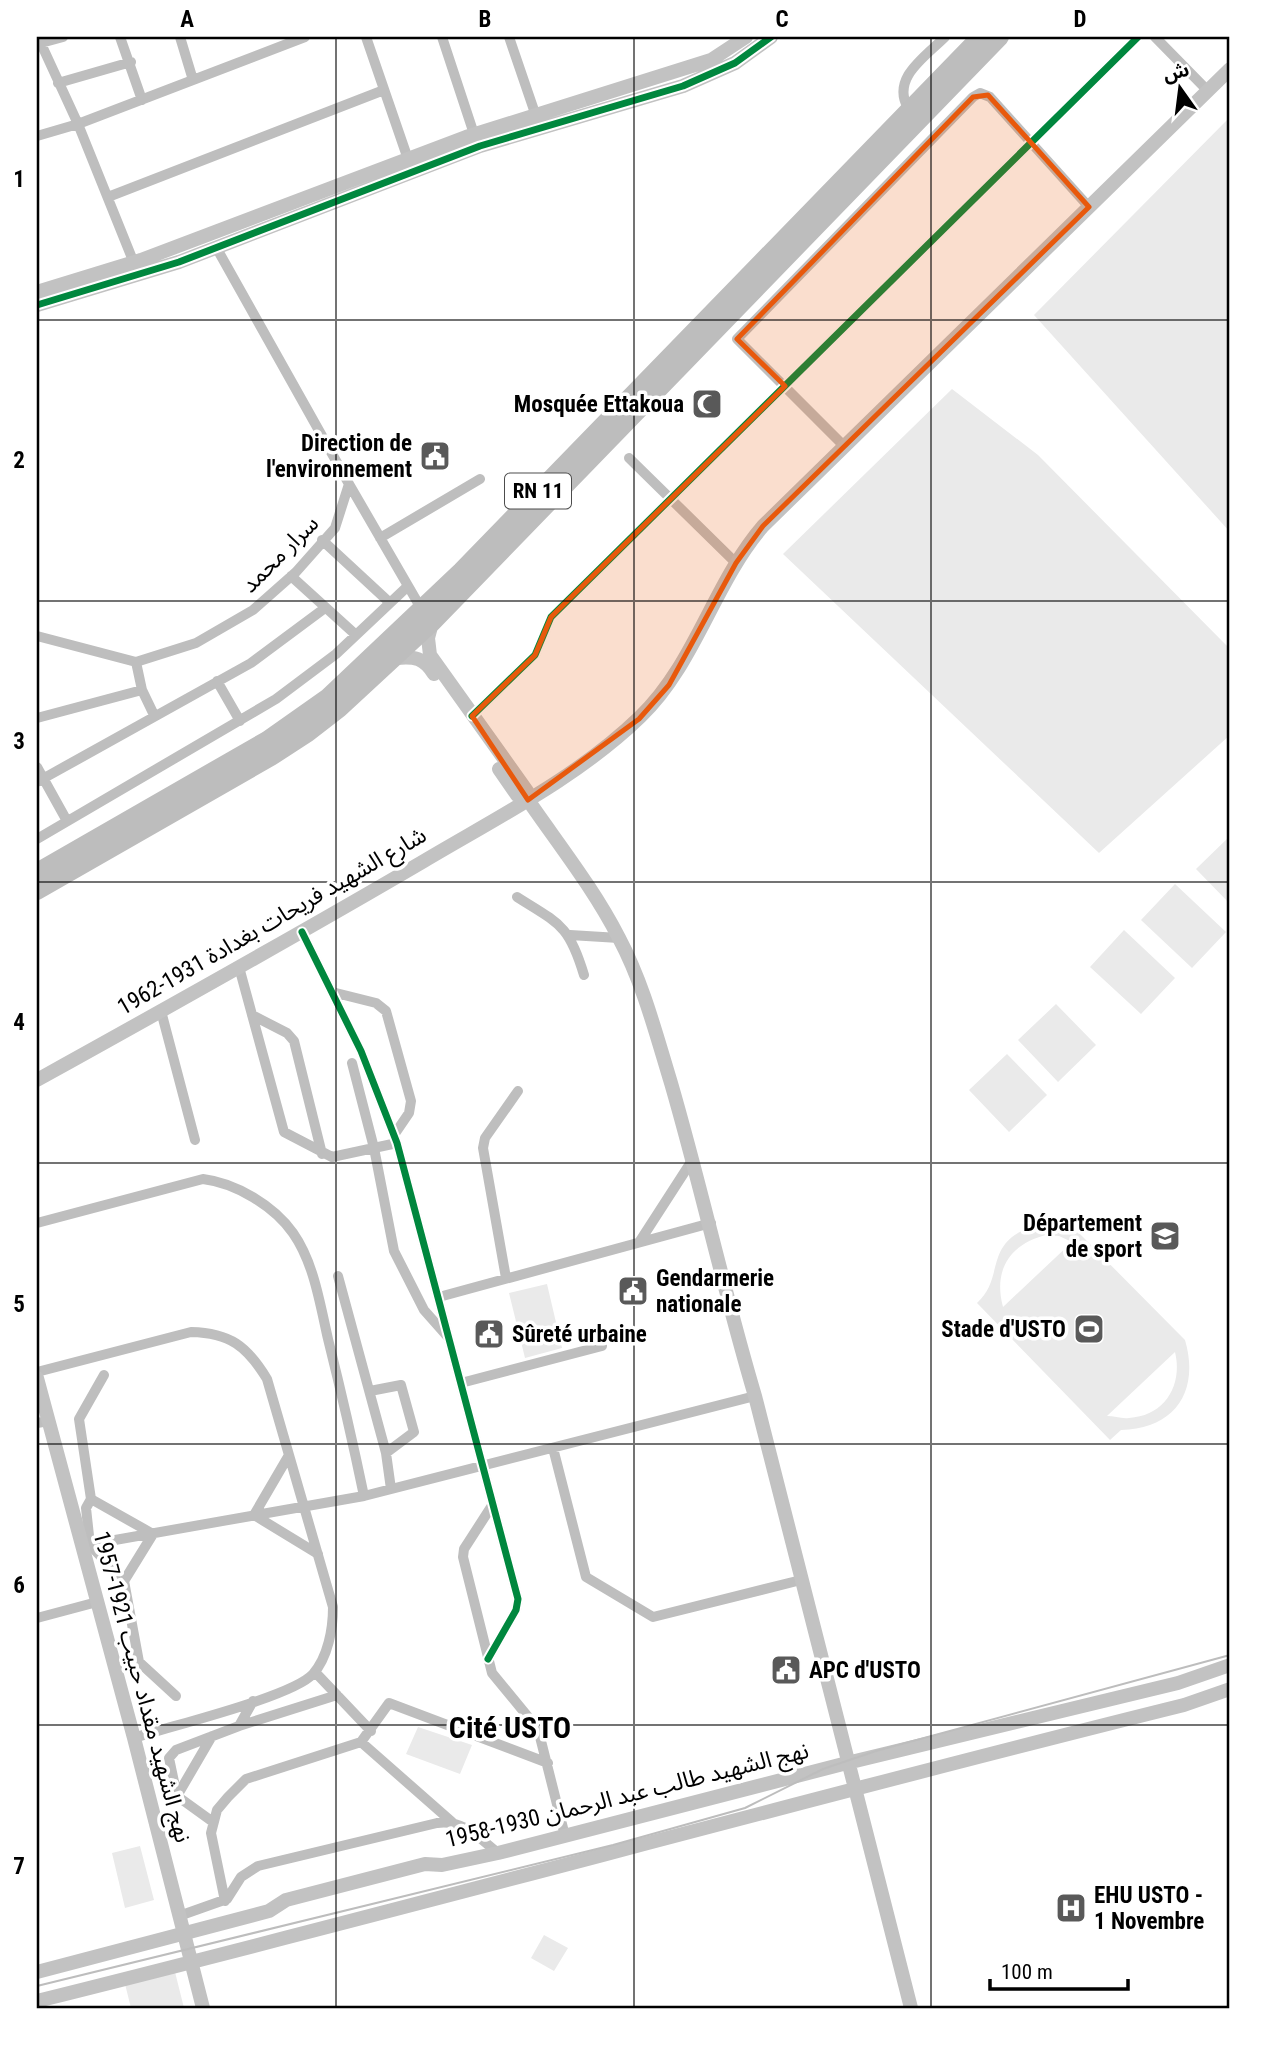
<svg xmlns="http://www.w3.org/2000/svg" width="1267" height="2045" font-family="'Roboto Condensed','Noto Sans Arabic',sans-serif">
  <rect width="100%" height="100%" fill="#fff"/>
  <path fill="#eaeaea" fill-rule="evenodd" d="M1230 117V532L1034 315Z
    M952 389 1038 455 1230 649V735L1099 853 783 554Z
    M1230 836V904L1196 869Z
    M1175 884 1226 932 1192 968 1141 920Z
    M1124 930 1175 978 1141 1014 1090 967Z
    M1056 1004 1096 1045 1058 1082 1018 1040Z
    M1007 1054 1047 1095 1009 1132 969 1090Z
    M1041 1224H1054L1078 1232 1185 1340C1200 1391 1175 1429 1121 1430L1110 1440 977 1303C1007 1276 980 1240 1041 1224ZM1046 1235 1059 1236 1072 1242 1003 1307C993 1270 1010 1244 1046 1235ZM1175 1352C1183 1385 1165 1416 1129 1418 1122 1419 1114 1416 1107 1416Z
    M547 1284 562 1348 525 1358 509 1293Z
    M418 1727 472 1745 460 1774 406 1754Z
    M140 1846 154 1900 125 1908 112 1853Z
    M544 1935 568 1948 554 1971 531 1958Z
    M175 1972 184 2008H131L125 1984Z"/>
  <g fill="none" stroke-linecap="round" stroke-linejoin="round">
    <path stroke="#bebebe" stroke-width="10" d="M38 37 78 124 136 268
      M120 37 142 100
      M180 37 193 80
      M366 37 409 162
      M442 37 474 134
      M509 37 537 119
      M1155 37 1208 91
      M41 43 63 37
      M58 83 131 62
      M908 108C891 78 925 57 945 37
      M37 136 78 124 305 37
      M108 197 384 90
      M216 247 349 484
      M844 446 737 339 973 97 980 93 990 97 1089 207
      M629 458 736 563
      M380 538 480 479
      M322 540 389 602
      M291 576 356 635
      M37 636 136 662 196 643 253 610 296 572 335 528 349 484 422 610
      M136 662 142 690 154 715
      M217 681 240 721
      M472 716 535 655 551 617 1138 37
      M37 718 142 690
      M37 767 67 821
      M37 782 251 663 325 608
      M37 839 276 699 336 654 408 586
      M517 897C560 924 569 925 584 975
      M302 932 361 1051 397 1143 518 1599 516 1610 488 1659
      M570 935 619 938
      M239 967 284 1132 332 1157 397 1143
      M332 992 376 1003 386 1011 411 1101 409 1113 394 1135
      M161 1011 195 1140
      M252 1015 287 1033 294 1041 322 1154
      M352 1063 374 1148 394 1251 424 1310 447 1336
      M37 1223 203 1179C236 1183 274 1206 293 1233 314 1263 320 1304 328 1339 341 1391 353 1443 364 1496
      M640 1241 693 1159
      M338 1276 386 1453 391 1489
      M506 1278 483 1148 485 1138 518 1091
      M439 1297 711 1223
      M37 1372 191 1332C230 1333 247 1346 267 1379L333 1607C333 1629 328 1657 313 1674 292 1697 170 1726 134 1738
      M104 1375 79 1419 91 1499 153 1534 124 1581
      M461 1383 602 1346
      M370 1391 401 1385 414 1432 386 1453
      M37 1423 49 1421
      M553 1448 586 1577 653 1617 801 1580
      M289 1455 254 1515 318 1554
      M91 1499 86 1508 90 1545 124 1581 139 1662 176 1696
      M493 1504 464 1549 463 1557 492 1673 538 1729 565 1836
      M81 1546 364 1496 755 1396
      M37 1618 97 1602
      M315 1672 371 1731
      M239 1726 337 1695
      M361 1742 389 1703 548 1763
      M177 1796 212 1736
      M213 1822 177 1796 169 1758 176 1750 239 1726 253 1701
      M225 1901 211 1833 217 1810 228 1797 246 1779 361 1742 452 1822
      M179 1916 227 1899 241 1877 258 1866 437 1823C463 1819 479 1838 498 1853"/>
    <path stroke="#c2c2c2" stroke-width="14" d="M37 292 141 260 466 137 711 60 746 37
      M37 305 179 262 480 146 683 86 735 63 771 37
      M432 623 428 638 430 655 527 791 528 800C559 845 594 889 619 938 643 983 656 1034 671 1083 701 1186 724 1292 755 1396L911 2008
      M396 658C415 656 424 658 434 674
      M499 769 517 795 528 800
      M37 1080C167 1008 296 936 424 861 498 817 578 777 640 717 696 663 713 584 763 526L1230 69
      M37 1378 134 1738 203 2008
      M37 1972 269 1911 286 1900 425 1864 442 1865 498 1853 847 1763 1178 1683 1230 1665
      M37 2001C420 1906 800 1800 1184 1705L1230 1689"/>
    <path stroke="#bdbdbd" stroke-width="18" d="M37 872 267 740 328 697 461 571 980 37
      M37 891 271 757 308 733 339 709 432 623 1000 37"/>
    <path stroke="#bdbdbd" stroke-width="2" d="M37 1986 613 1845 745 1808 823 1769 876 1751 1230 1655"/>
    <g stroke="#fff" stroke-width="11">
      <path id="cycleway" d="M37 305 179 262 480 146 683 86 735 63 771 37
        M472 716 535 655 551 617 1138 37
        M302 932 361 1051 397 1143 518 1599 516 1610 488 1659"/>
    </g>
    <use href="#cycleway" stroke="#00873e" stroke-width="7"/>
  </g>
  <path fill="#e8590c" fill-opacity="0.2" stroke="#e8590c" stroke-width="5" stroke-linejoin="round" d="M988 95 1089 207 763 526 736 563 669 685 639 719 528 800 472 716 535 655 551 617 785 386 737 339 973 97Z"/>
  <path fill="none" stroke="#000" stroke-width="2" stroke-opacity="0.55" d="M336 37V2008M634 37V2008M931 37V2008M37 320H1230M37 601H1230M37 882H1230M37 1163H1230M37 1444H1230M37 1725H1230"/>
  <defs>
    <g id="mosque-square" transform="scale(1.575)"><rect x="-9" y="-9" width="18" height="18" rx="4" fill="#595959" stroke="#fff"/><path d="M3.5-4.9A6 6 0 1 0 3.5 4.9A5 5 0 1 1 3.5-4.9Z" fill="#fff"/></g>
    <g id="civic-square" transform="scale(1.575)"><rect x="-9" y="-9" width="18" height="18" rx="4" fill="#595959" stroke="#fff"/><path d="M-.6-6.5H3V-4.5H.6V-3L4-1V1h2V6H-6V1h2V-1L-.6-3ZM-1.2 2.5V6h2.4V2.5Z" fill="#fff"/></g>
    <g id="university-square" transform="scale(1.575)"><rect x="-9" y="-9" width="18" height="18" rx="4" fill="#595959" stroke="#fff"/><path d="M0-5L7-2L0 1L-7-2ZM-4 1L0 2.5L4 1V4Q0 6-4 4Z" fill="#fff"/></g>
    <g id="stadium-square" transform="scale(1.575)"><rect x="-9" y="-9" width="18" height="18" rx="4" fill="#595959" stroke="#fff"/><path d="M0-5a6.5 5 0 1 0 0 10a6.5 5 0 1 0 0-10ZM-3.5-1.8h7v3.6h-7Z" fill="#fff"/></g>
    <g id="hospital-square" transform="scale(1.575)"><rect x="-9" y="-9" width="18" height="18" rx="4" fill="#595959" stroke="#fff"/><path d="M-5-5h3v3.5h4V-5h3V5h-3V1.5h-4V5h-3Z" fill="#fff"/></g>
  </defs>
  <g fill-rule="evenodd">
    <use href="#mosque-square" x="707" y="404"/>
    <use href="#civic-square" x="435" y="456"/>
    <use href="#university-square" x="1165" y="1236"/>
    <use href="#civic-square" x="633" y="1291"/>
    <use href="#stadium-square" x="1089" y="1329"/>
    <use href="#civic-square" x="489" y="1334"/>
    <use href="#civic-square" x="786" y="1670"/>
    <use href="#hospital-square" x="1071" y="1908"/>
  </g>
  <g text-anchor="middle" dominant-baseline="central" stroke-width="7" stroke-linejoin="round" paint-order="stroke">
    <rect fill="#fff" stroke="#4c4c4c" stroke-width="2" x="505" y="473.5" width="66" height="35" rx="5"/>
    <g font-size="21" font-weight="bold" fill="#000">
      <text x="538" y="491">RN 11</text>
    </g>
    <g font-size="23" font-weight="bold" fill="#000" stroke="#fff" text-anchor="end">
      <text x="684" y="404">Mosquée Ettakoua</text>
      <text x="412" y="443">Direction de<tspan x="412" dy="26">l'environnement</tspan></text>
      <text x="1142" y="1223">Département<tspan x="1142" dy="26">de sport</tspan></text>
      <text x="656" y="1278" text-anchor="start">Gendarmerie<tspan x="656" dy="26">nationale</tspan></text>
      <text x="1066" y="1329">Stade d'USTO</text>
      <text x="512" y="1334" text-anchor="start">Sûreté urbaine</text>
      <text x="809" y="1670" text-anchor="start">APC d'USTO</text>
      <text x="1094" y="1895" text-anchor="start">EHU USTO -<tspan x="1094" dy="26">1 Novembre</tspan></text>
    </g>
    <g font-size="23" fill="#000" stroke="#fff">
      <text transform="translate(280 554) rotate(-45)">سرار محمد</text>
      <text transform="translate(272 921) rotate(-30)">شارع الشهيد فريحات بغدادة 1931-1962</text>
      <text transform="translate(142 1687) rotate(75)">نهج الشهيد مقداد حبيب 1921-1957</text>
      <text transform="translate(627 1795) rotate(-14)">نهج الشهيد طالب عبد الرحمان 1930-1958</text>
    </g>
    <g font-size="30" font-weight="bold" fill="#000" stroke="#fff">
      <text x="510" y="1727">Cité USTO</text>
    </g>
  </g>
  <rect width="1267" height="2045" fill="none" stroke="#ffffff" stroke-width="77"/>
  <g transform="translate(1180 88) rotate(346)" stroke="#ffffff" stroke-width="5" paint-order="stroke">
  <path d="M0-5L12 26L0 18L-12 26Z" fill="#000000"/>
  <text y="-10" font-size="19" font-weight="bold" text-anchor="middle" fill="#000000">ش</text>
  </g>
  <path d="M990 1979v10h138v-10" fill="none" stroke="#000000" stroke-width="3.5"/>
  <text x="1001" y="1979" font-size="21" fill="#000000" stroke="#ffffff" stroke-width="5" paint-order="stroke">100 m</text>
  <rect x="38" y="38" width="1190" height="1969" fill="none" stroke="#000" stroke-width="2.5"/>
  <g font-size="23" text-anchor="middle" font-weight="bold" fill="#000">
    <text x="187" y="27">A</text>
    <text x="485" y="27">B</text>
    <text x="782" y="27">C</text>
    <text x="1080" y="27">D</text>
    <text x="19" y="187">1</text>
    <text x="19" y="468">2</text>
    <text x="19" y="749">3</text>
    <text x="19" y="1030">4</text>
    <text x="19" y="1312">5</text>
    <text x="19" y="1593">6</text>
    <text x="19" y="1874">7</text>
  </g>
</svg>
